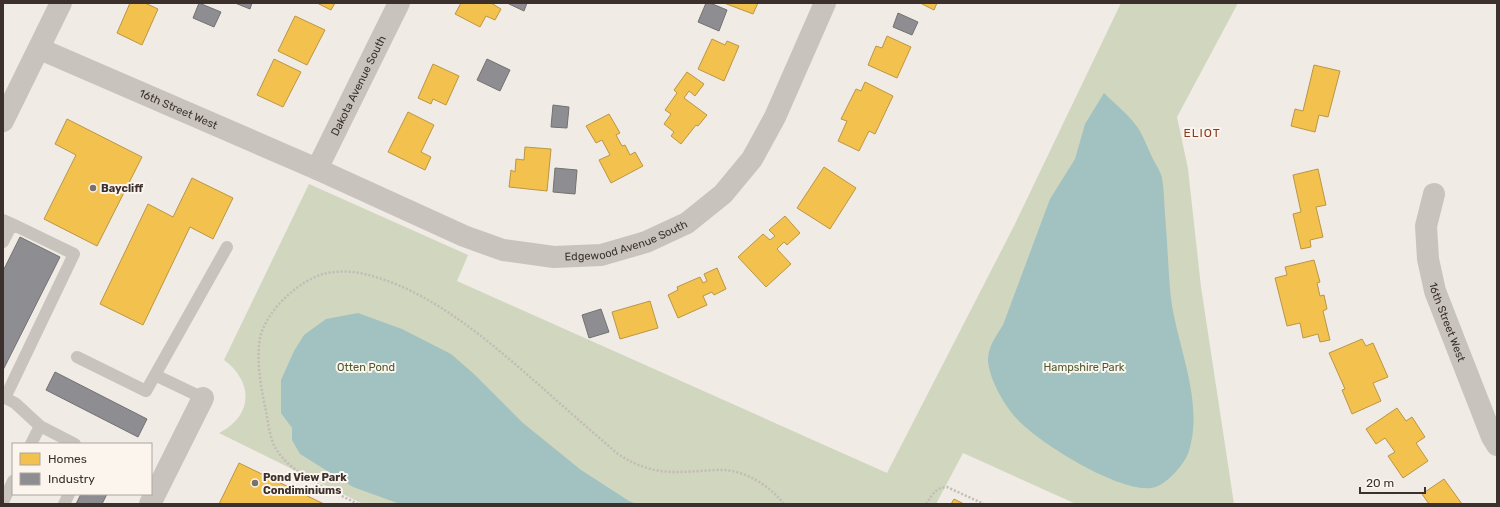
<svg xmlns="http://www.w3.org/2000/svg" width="1500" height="507" font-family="Rubik,sans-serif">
  <rect width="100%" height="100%" fill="#f0ebe5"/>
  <path fill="#d1d6bf" d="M1121 3H1238L1177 117 1188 169 1201 287 1234 504H1076L963 453 936 504H363L219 433C253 416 254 382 224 360L309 184 468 255 457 281 887 473 1014 226Z"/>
  <path fill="#a1c2c1" d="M1104 93C1115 104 1129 115 1138 128 1144 137 1148 149 1153 159 1156 165 1161 172 1162 178 1164 189 1164 202 1165 213 1167 238 1168 264 1170 289 1174 341 1205 398 1189 451 1185 464 1165 487 1151 488 1118 492 1039 443 1017 419 1004 405 989 379 988 360 988 347 996 336 1003 325L1050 199 1075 159 1085 124Z
    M358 313 402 329 451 354 474 374 523 423 581 470 629 501 637 504H400L353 487 300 454 292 440V428L281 413V380L294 351 304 335 326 319Z"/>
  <path fill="#f2c14e" stroke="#bb9644" d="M130 3H145L158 9 142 45 117 33Z
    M317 3H335L331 10Z
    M461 3H491L501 9 495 20 486 16 480 27 455 14Z
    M724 3H758L753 14Z
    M920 3H937L934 10Z
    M295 16 325 30 307 65 278 51Z
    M887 36 911 47 897 78 868 65 876 46 882 48Z
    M712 39 725 45 727 41 739 46 724 81 698 69Z
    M274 59 301 72 283 107 257 95Z
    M433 64 459 76 446 105 433 99 431 104 418 98Z
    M1314 65 1340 71 1328 117 1319 115 1315 132 1291 126 1295 109 1303 111Z
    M687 72 704 84 695 96 689 91 684 98 707 115 698 126 696 125 681 144 671 136 674 132 664 124 671 114 665 110 677 93 674 90Z
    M865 82 893 96 875 134 869 131 859 151 838 141 847 121 841 119 856 89 861 91Z
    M408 112 434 125 421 152 431 157 425 170 388 152Z
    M609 114 620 133 616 135 622 146 625 145 630 155 635 152 643 166 611 183 599 160 610 155 602 140 596 143 586 126Z
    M67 119 142 157 97 246 44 219 76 155 55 144Z
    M525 147 551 149 547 191 509 187 511 170 515 172 516 159 524 160Z
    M824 167 856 188 830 229 797 208Z
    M1318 169 1326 205 1316 207 1323 237 1310 240 1311 247 1301 249 1293 214 1301 212 1293 175Z
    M192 178 233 198 213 239 190 227 143 325 100 304 148 204 173 217Z
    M785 216 800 233 787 245 784 242 777 249 791 264 766 287 738 257 763 234 770 240 775 236 769 230Z
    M1314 260 1320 282 1317 283 1320 296 1324 295 1327 309 1323 311 1330 340 1320 342 1318 334 1303 338 1300 323 1287 326 1275 278 1287 275 1285 267Z
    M717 268 726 289 714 295 712 292 703 296 707 305 678 318 668 295 678 290 677 287 700 277 703 283 707 281 704 274Z
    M650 301 658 328 620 339 612 312Z
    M1362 339 1366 346 1373 343 1388 377 1373 383 1381 401 1352 414 1342 390 1345 389 1329 353Z
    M1397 408 1406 421 1412 417 1425 437 1416 443 1428 461 1403 478 1388 456 1395 452 1385 438 1376 444 1366 429Z
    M239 463 324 504H219Z
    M1444 479 1462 504H1429L1422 494Z
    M954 499 964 504H951Z"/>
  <path fill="#8d8d92" stroke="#747173" d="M199 3 221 12 214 27 193 18Z
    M235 3H252L250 9Z
    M507 3H527L524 11Z
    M706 3H710L727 10 719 31 698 22Z
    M898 13 918 22 912 35 893 27Z
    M487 59 510 70 500 91 477 80Z
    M553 105 569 107 567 128 551 127Z
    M555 168 577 170 575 194 553 192Z
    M20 237 60 257 3 370V271Z
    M601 309 609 332 589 338 582 315Z
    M55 372 147 419 138 437 46 390Z
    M81 494H107L102 504H76Z"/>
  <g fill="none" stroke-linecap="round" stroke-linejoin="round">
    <path stroke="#c2bbb6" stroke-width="2.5" stroke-dasharray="2 2" stroke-linecap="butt" d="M358 504C331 490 293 476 276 449 270 439 268 423 266 411 261 388 256 361 260 338 266 311 297 282 323 274 338 270 357 271 372 276 434 293 490 342 538 384 564 407 591 431 618 454 629 461 639 466 651 469 674 475 698 470 721 470 745 470 770 486 784 504
      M926 504C932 495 936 487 947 487L984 504"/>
    <path stroke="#c9c3be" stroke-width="12" d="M3 220 12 224 3 242
      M77 357 146 391 227 247
      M155 375 203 398
      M3 397 15 403 40 426 75 444
      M5 398 74 254 12 224
      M31 444 40 426
      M3 502 13 481
      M64 504 69 494"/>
    <g stroke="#c9c3be" stroke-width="22">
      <path id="s1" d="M40 49 317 169 464 236 503 250 554 257 601 255 646 242 687 223 723 194 752 159 775 117 825 3"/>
      <path d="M3 121 61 3"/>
      <path id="s2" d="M317 169 399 3"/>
      <path id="s3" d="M1434 194 1426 226 1428 259 1435 291 1492 437 1497 445"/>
      <path d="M150 504 203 398"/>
    </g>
  </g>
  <g fill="#7a716c" stroke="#fbf5ee" stroke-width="1.5">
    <circle cx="93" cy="188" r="4"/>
    <circle cx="255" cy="483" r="4"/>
  </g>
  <g text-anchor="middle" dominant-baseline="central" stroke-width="4" stroke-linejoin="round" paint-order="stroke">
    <g font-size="11" fill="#3b302b" stroke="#fbf5ee">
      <text stroke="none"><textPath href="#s2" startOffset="93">Dakota Avenue South</textPath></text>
      <text stroke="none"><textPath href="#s1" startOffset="151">16th Street West</textPath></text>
      <text stroke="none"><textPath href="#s1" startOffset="631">Edgewood Avenue South</textPath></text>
      <text stroke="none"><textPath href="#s3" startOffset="132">16th Street West</textPath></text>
    </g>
    <g font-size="11" font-weight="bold" fill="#3b302b" stroke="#fbf5ee" text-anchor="start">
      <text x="101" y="188">Baycliff</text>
      <text x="263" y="477">Pond View Park<tspan x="263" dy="13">Condiminiums</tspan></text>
    </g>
    <g font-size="11" fill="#4a5a2e" stroke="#fbf5ee">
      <text x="366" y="367">Otten Pond</text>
      <text x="1084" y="367">Hampshire Park</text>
    </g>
    <g font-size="12" letter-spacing="1" fill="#8c3b22" stroke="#fbf5ee">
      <text x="1202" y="133">ELIOT</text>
    </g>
  </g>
  <rect width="1500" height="507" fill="none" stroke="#3b302b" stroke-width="8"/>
  <rect x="12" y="443" width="140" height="52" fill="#fbf5ee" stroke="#aea6a0"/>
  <rect x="20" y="453" width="20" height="12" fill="#f2c14e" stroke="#aea6a0"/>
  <text x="48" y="463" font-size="12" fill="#3b302b">Homes</text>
  <rect x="20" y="473" width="20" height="12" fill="#8d8d92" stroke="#aea6a0"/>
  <text x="48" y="483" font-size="12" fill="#3b302b">Industry</text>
  <path d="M1360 487v6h65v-6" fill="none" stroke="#3b302b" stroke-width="2"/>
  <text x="1366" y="487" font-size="12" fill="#3b302b" stroke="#fbf5ee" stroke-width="3" paint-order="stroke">20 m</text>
</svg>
